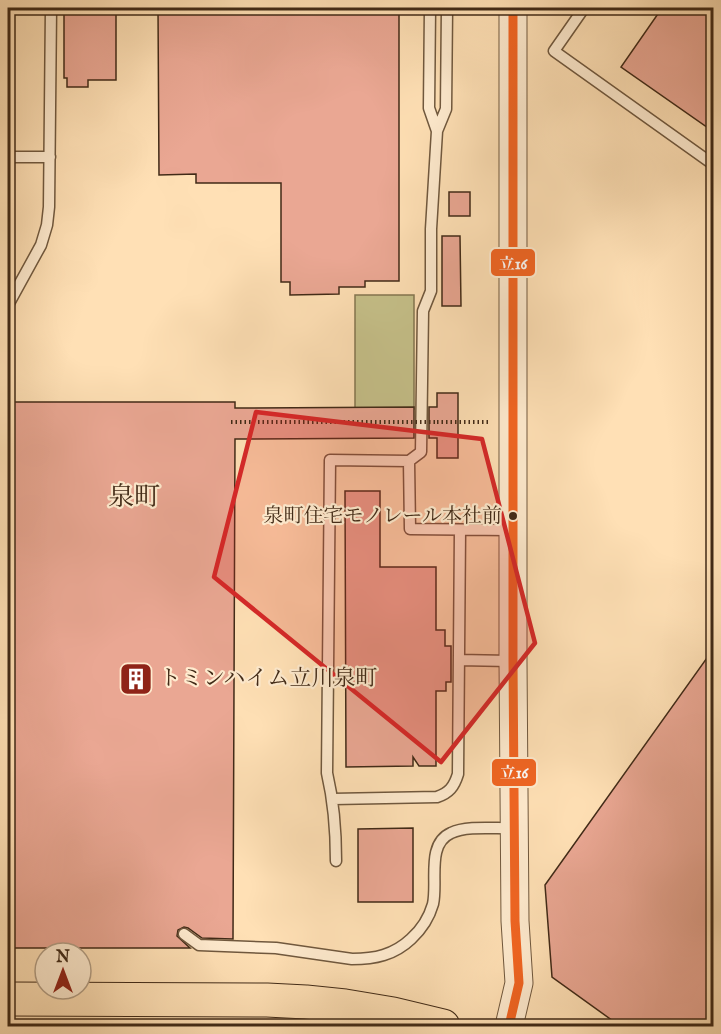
<svg xmlns="http://www.w3.org/2000/svg" width="721" height="1034" font-family="'IM FELL English','Noto Serif JP',serif">
  <rect width="100%" height="100%" fill="#ffe0b5"/>
  <filter id="stains"><feTurbulence type="fractalNoise" baseFrequency=".00333" numOctaves="4"/><feColorMatrix values="0 0 0 0 .2 0 0 0 0 .09 0 0 0 0 .02 0 0 0 .5 -.17"/></filter>
  <radialGradient id="worn" r=".72"><stop offset=".6" stop-color="#630" stop-opacity="0"/><stop offset="1" stop-color="#630" stop-opacity=".3"/></radialGradient>
  <path fill="#c6c18a" stroke="#847650" stroke-width="1.5" d="M355 295H414V409H355Z"/>
  <path fill="#eaa793" stroke="#412a17" stroke-width="1.5" d="M64 8H116V80H88V87H67V78H64Z
    M158 8H399V281H365V287H339V294L290 295V282H281V183H196V174L159 175Z
    M662 8H714V132L621 67Z
    M449 192H470V216H449Z
    M442 236H460L461 306H442Z
    M437 393H458V458H437V438H429V407H437Z
    M8 402H235V408L414 407V438L235 439 233 939 202 938 188 928 184 927 178 930 177 936 190 948H8Z
    M345 491H380V567H436V630H445V646H451V682H446V691H436V766H419L413 757V766L346 767Z
    M714 648V1026H620L552 977 545 885Z
    M413 828V902H358V829Z"/>
  <g fill="none" stroke-linecap="round" stroke-linejoin="round">
    <g stroke="#70583e" stroke-width="13">
      <path id="service" d="M584 8 554 51 714 165
        M437 131 446 109 447 8
        M8 157H50
        M8 305 41 245 47 225 49 207 51 8
        M409 461 421 452 423 311 431 291V229L437 131 429 108 430 8
        M459 660 513 661
        M333 799 437 797C449 793 454 787 458 774L460 530
        M336 861C336 831 334 803 327 773L330 460 409 461 410 529 513 530
        M184 934 199 945 276 948 352 959C375 959 394 955 411 939 422 929 429 918 433 904 438 882 426 844 451 833 467 825 497 829 515 828"/>
    </g>
    <g stroke="#70583e" stroke-width="29">
      <path id="tertiary" d="M509 1026 519 983 515 921 513 661V8"/>
    </g>
    <g stroke="#412a17" stroke-width="35">
      <path id="primary" d="M8 999 267 1000 306 1002 345 1006 393 1014 443 1026"/>
    </g>
    <path stroke="#412a17" stroke-width="4" stroke-dasharray="1.5 3" stroke-linecap="butt" d="M437 422H489"/>
    <use href="#service" stroke="#ffebcf" stroke-width="10"/>
    <use href="#tertiary" stroke="#ffebcf" stroke-width="27"/>
    <use href="#primary" stroke="#ffe0b5" stroke-width="33"/>
    <path stroke="#412a17" stroke-width="4" stroke-dasharray="1.5 3" stroke-linecap="butt" d="M231 422H437"/>
    <g stroke="#ffebcf" stroke-width="14">
      <path id="bus-1" d="M509 1026 519 983 515 921 513 661V8"/>
    </g>
    <use href="#bus-1" stroke="#f26522" stroke-width="9"/>
  </g>
  <path fill="#d62828" fill-opacity="0.2" stroke="#d62828" stroke-width="4.5" stroke-linejoin="round" d="M256 412 482 439 535 643 441 762 214 577Z"/>
  <defs>
    <g id="building-square" transform="scale(1.725)"><rect x="-9" y="-9" width="18" height="18" rx="4" fill="#8f2418" stroke="#ffebcf"/><path d="M-4-6H4V6H1V3H-1V6H-4ZM-2.5-4.3h1.7v1.8h-1.7ZM.8-4.3h1.7v1.8H.8ZM-2.5-1h1.7V.8h-1.7ZM.8-1h1.7V.8H.8Z" fill="#fff"/></g>
  </defs>
  <g fill-rule="evenodd">
    <use href="#building-square" x="136" y="679"/>
  </g>
  <circle fill="#412a17" stroke="#ffebcf" stroke-width="2" cx="513" cy="516" r="5"/>
  <g text-anchor="middle" dominant-baseline="central" stroke-width="4.5" stroke-linejoin="round" paint-order="stroke">
    <g font-size="20" fill="#412a17" stroke="#ffebcf" text-anchor="end">
      <text x="502" y="516">泉町住宅モノレール本社前</text>
    </g>
    <g font-size="22" fill="#412a17" stroke="#ffebcf" text-anchor="start">
      <text x="159" y="679">トミンハイム立川泉町</text>
    </g>
    <g font-size="26" fill="#412a17" stroke="#ffebcf">
      <text x="134" y="497">泉町</text>
    </g>
  </g>
  <g stroke="#ffebcf" stroke-width="2">
    <rect x="490" y="248" width="46" height="29" rx="6" fill="#f26522"/>
    <rect x="491" y="758" width="46" height="29" rx="6" fill="#f26522"/>
  </g>
  <g font-size="16" text-anchor="middle" font-weight="bold" fill="#fff">
    <text x="513" y="269">立16</text>
    <text x="514" y="778">立16</text>
  </g>
  <rect width="721" height="1034" fill="none" stroke="#ffe0b5" stroke-width="30"/>
  <rect x="9" y="9" width="703" height="1016" fill="none" stroke="#412a17" stroke-width="3"/>
  <rect x="15" y="15" width="691" height="1004" fill="none" stroke="#412a17" stroke-width="1.5"/>
  <g transform="translate(63 971)"><circle r="28" fill="#ffebcf" stroke="#b39e85" stroke-width="1.5"/>
  <path d="M0-4.5L10 22L0 15L-10 22Z" fill="#8f2418"/>
  <text y="-9" font-size="16" font-weight="bold" text-anchor="middle" fill="#412a17">N</text>
  </g>
  <rect width="100%" height="100%" filter="url(#stains)"/>
  <rect width="100%" height="100%" fill="url(#worn)"/>
</svg>
